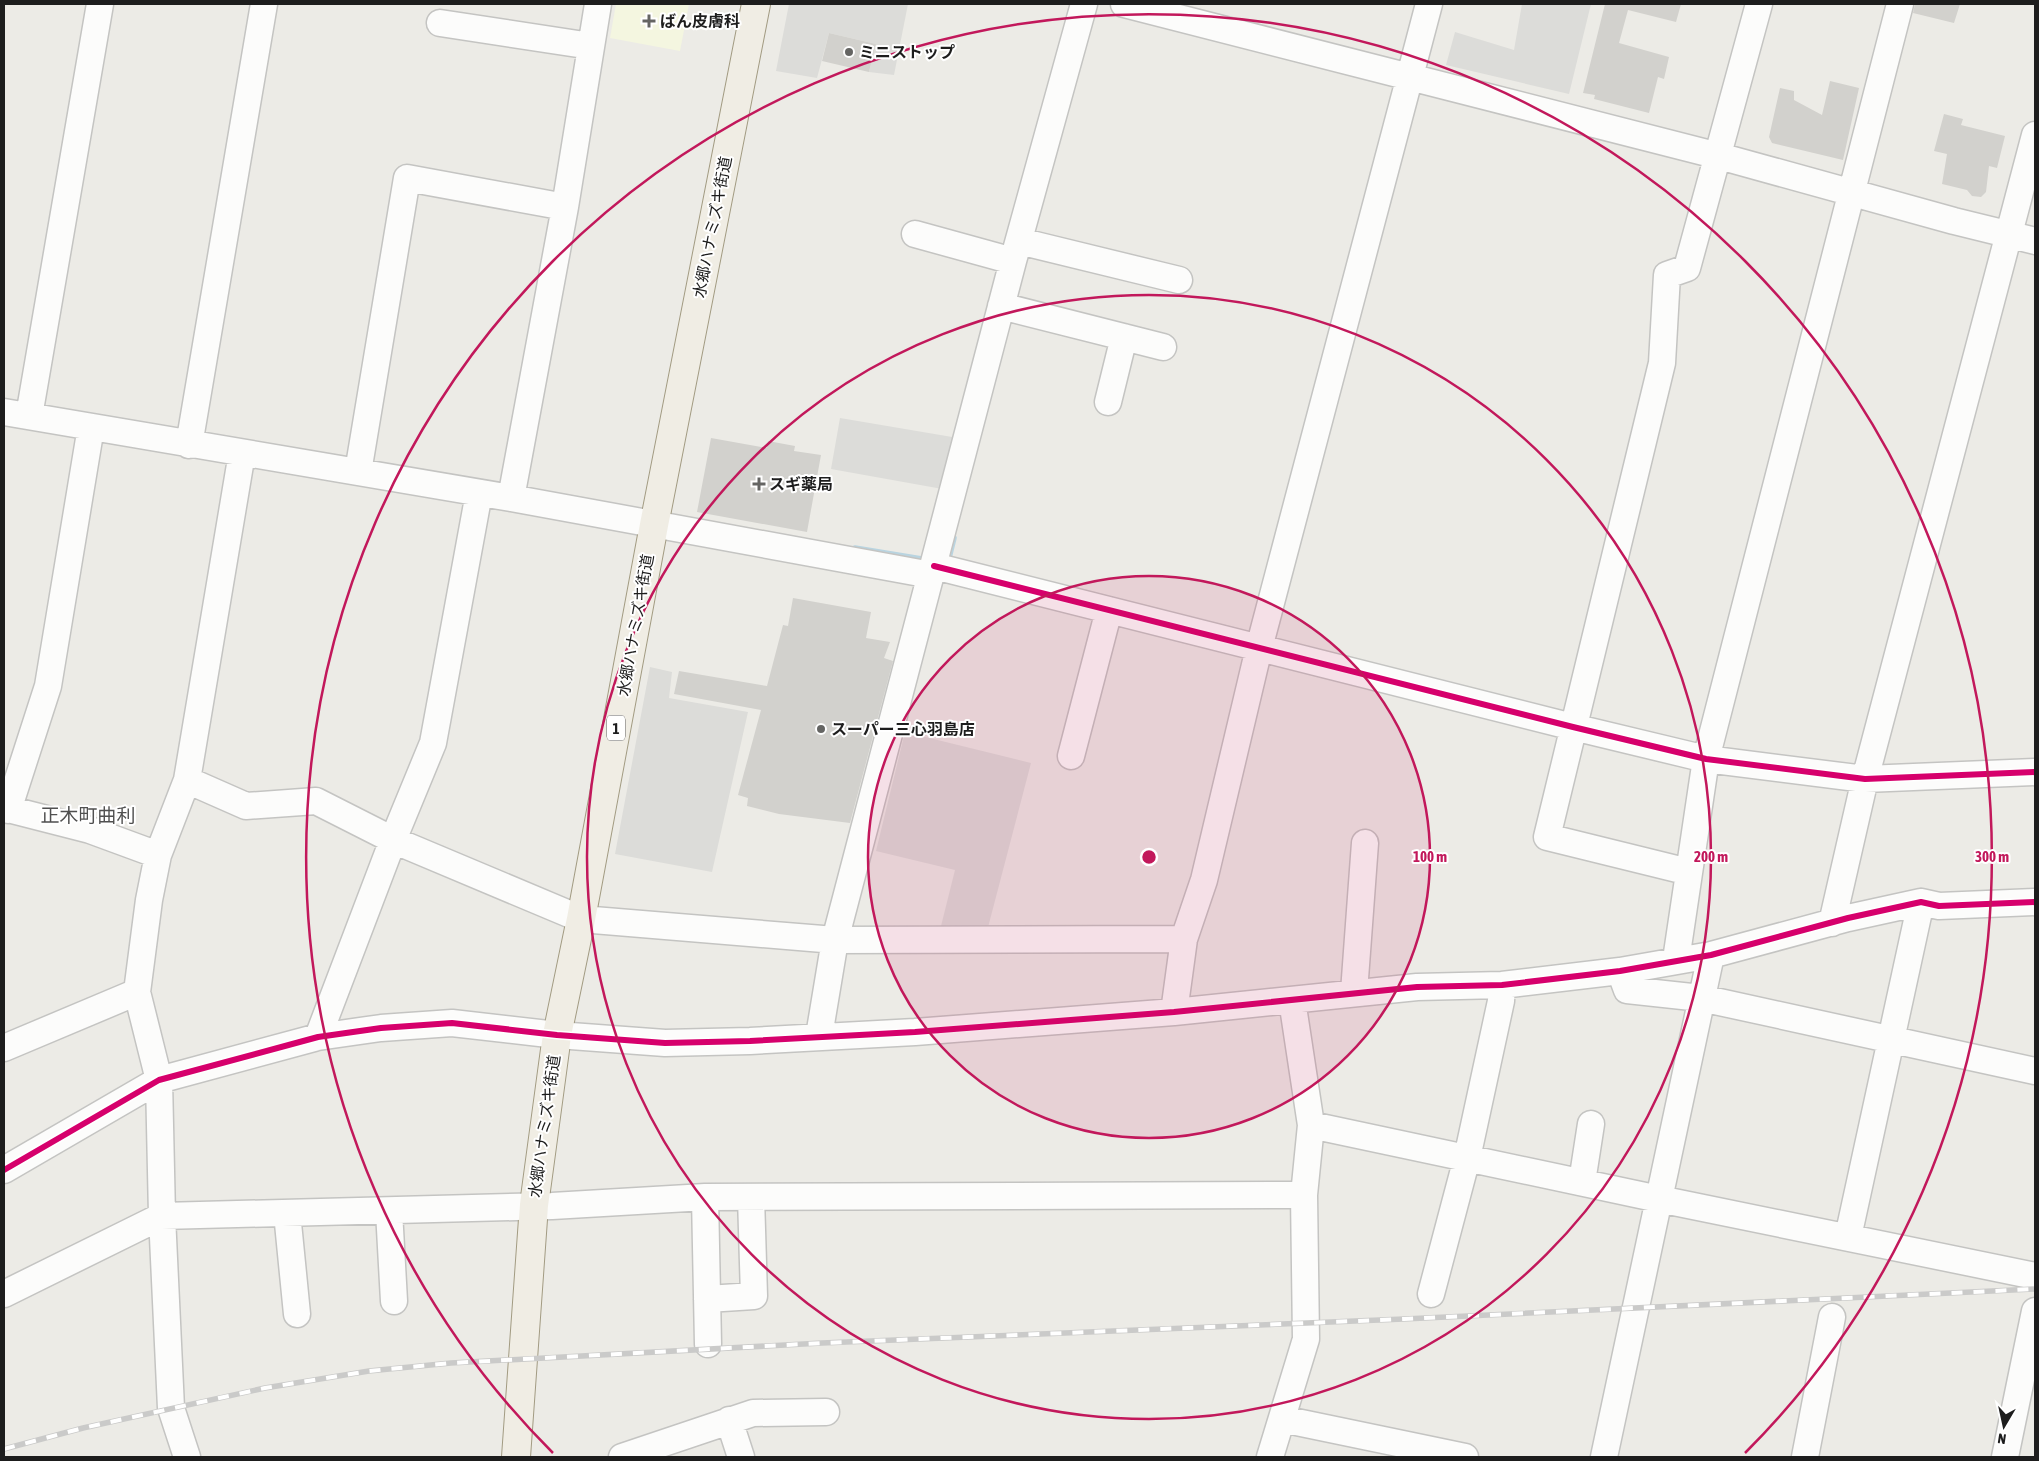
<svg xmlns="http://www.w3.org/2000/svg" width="2039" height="1461" font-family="'Asap Condensed','Noto Sans JP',sans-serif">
  <rect width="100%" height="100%" fill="#ecebe6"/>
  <path fill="#f4f6e0" d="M616 4H689L680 51 610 38Z"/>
  <path fill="#dcdcd9" d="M789 4H908L894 75 869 72 876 44 829 33 817 78 776 71Z
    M1522 4H1591L1569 94 1446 65 1455 32 1514 50Z
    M840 418 964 439 948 490 831 469Z
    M650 667 672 672 669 698 748 712 712 872 615 854Z
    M905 732 1031 763 986 935 939 934 955 870 876 851Z"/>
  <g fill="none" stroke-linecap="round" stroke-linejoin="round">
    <path stroke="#b9d4e0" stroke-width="5.5" d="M855 548 922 559
      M949 558 954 538"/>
  </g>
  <path fill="#d2d1cd" d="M1605 4H1681L1676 22 1628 10 1619 43 1669 57 1664 79 1658 77 1649 113 1594 99 1595 95 1583 93Z
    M1915 4H1960L1954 23 1913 13Z
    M829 33 876 44 869 72 822 61Z
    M1830 81 1859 88 1843 160 1772 143 1769 137 1780 88 1794 91V100L1822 115Z
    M1944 114 1963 119 1961 125 2005 136 1997 168 1989 166 1986 192 1981 197 1972 196 1967 190 1942 184 1947 154 1934 151Z
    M711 438 767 448 768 441 795 446 794 451 821 455 807 532 697 512Z
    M793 598 871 612 866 638 890 642 884 658 893 661 850 823 779 814 747 806 748 798 738 795 761 710 674 694 679 671 767 686 783 625 788 626Z"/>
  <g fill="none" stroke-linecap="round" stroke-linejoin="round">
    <g stroke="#c4c4c2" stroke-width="29">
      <path id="minor" d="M1124 4 1719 156 1954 221 2035 241
        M440 23 591 46
        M915 234 1013 261
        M1019 241 1179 280
        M1001 306 1163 347
        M1108 402 1124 337
        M4 412 511 498 931 575
        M29 416 100 4
        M189 445 264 4
        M358 472 407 178 565 207
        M511 498 565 207 598 4
        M934 566 1573 727 1706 759 1865 779 2035 772
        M1071 756 1109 610
        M187 780 246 806 316 801 393 840 581 919 835 940 1184 939
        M4 808 90 830 158 855
        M8 810 48 686 91 427
        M1689 872 1547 837 1662 363 1667 275 1687 268 1759 4
        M1832 923 1865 779 2035 135
        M1676 960 1706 759 1900 4
        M1620 971 1627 990 1701 998 2035 1071
        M1354 992 1365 843
        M1174 1012 1184 939 1204 880 1259 648 1429 4
        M819 1036 835 940 1013 261 1084 4
        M318 1037 393 840 433 743 479 493
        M4 1048 137 992
        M1311 1125 1659 1199 2035 1276
        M4 1170 159 1080 318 1037 381 1028 452 1023 557 1035 665 1043 750 1041 915 1032 1174 1012 1417 987 1502 985 1620 971 1711 955 1848 918 1921 902 1939 906 2035 902
        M1582 1182 1591 1124
        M705 1197 708 1344
        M389 1211 394 1301
        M287 1213 297 1314
        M1848 1237 1921 902
        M4 1294 162 1216 552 1206 705 1197 1304 1195
        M1431 1294 1467 1158 1501 1001 1502 985
        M707 1299 754 1296 751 1197
        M1282 1419 1465 1457
        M729 1420 741 1457
        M187 1457 171 1408 162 1216 159 1080 137 992 149 900 158 855 187 780 242 453
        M622 1457 753 1413 826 1412
        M1270 1457 1306 1339 1304 1195 1311 1125 1292 1000
        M1604 1457 1711 955
        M1805 1457 1832 1317
        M2005 1457 2035 1311"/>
    </g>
    <g stroke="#a29b82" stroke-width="30">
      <path id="major" d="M516 1457 534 1205 557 1035 581 919 654 525 756 4"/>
    </g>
    <use href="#minor" stroke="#fcfcfb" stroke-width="26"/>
    <use href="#major" stroke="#f0ede4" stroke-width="28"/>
    <g stroke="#cacac9" stroke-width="5.5">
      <path id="rail" d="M4 1449 83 1428 265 1388 369 1371 451 1363 822 1343 1404 1319 2035 1289"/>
    </g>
    <use href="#rail" stroke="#fff" stroke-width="4" stroke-dasharray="11" stroke-linecap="butt"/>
    <g stroke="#fff" stroke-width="9">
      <path id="cycleway" d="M934 566 1573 727 1706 759 1865 779 2035 772
        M4 1170 159 1080 318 1037 381 1028 452 1023 557 1035 665 1043 750 1041 915 1032 1174 1012 1417 987 1502 985 1620 971 1711 955 1848 918 1921 902 1939 906 2035 902"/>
    </g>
    <use href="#cycleway" stroke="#d6006c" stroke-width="6"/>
  </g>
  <circle cx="1149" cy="857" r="281" fill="#c2185b" fill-opacity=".12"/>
  <g fill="none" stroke="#c2185b" stroke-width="2.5">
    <circle cx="1149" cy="857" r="281"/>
    <circle cx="1149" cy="857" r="562"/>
    <path d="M553 1453A843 843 0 1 1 1745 1453"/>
  </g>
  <g fill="#656563" stroke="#fff" stroke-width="2">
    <path d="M646.5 13.5h5v5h5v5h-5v5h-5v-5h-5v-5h5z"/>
    <circle cx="849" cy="52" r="5"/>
    <path d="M756.5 476.5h5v5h5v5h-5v5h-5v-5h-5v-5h5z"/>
    <circle cx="821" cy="729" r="5"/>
  </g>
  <g text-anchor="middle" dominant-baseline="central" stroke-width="4" stroke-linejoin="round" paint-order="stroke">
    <rect fill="#fff" stroke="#616161" stroke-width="1" x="607" y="715.5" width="18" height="25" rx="4"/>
    <g font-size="15" font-weight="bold" fill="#1d1d1d">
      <text x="616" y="728">1</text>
    </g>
    <g font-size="16" font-weight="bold" fill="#1d1d1d" stroke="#fff" text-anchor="start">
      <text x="660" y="21">ばん皮膚科</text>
      <text x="859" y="52">ミニストップ</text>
      <text x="769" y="484">スギ薬局</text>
      <text x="831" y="729">スーパー三心羽島店</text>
    </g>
    <g font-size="16" fill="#1d1d1d" stroke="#fff">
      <text transform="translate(712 227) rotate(-79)">水郷ハナミズキ街道</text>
      <text transform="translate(635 625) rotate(-80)">水郷ハナミズキ街道</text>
      <text transform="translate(544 1126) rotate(-82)">水郷ハナミズキ街道</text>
    </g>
    <g font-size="19" fill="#505050" stroke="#fff">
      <text x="88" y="815">正木町曲利</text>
    </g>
  </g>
  <circle cx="1149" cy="857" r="8" fill="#c2185b" stroke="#fff" stroke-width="2.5"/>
  <g font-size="15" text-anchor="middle" font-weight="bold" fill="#c2185b" stroke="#fff" stroke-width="4" stroke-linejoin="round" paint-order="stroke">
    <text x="1430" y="862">100 m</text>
    <text x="1711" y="862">200 m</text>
    <text x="1992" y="862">300 m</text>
  </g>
  <rect width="2039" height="1461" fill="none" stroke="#1d1d1d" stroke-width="10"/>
  <g transform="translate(2004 1426) rotate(189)" stroke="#ffffff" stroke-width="4" paint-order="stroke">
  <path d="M0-4L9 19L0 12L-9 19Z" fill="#1d1d1d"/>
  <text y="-8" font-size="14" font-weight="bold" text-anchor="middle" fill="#1d1d1d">N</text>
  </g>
</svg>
